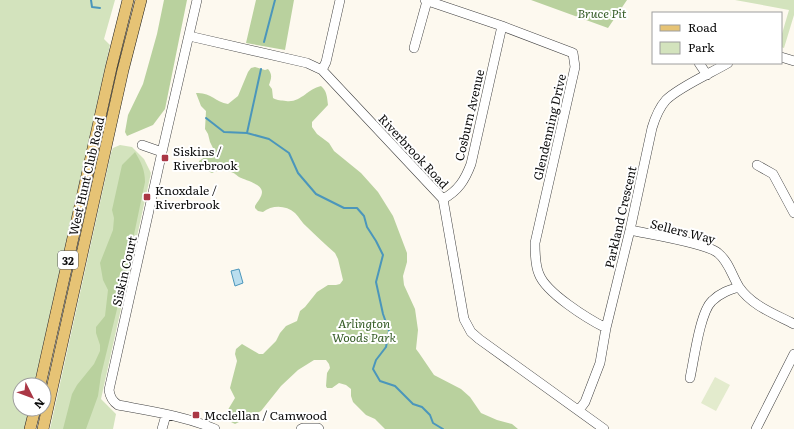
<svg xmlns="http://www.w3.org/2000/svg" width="794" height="429" font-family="Literata,serif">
  <rect width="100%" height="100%" fill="#fdf9ef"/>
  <path fill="#d3e3bd" d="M0 0H115L104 39 110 45 34 385H20V409H29L24 429H0Z
    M735 0H794V15L784 48 781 47V37L789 10Z
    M120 145 132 147 144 159 151 173 101 399 116 414 113 429H50L111 153 113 148Z"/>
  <path fill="#b9d19e" d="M164 0H187L165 109 153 125 127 136 125 132 128 115 143 84 157 34Z
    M256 0H294L285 50 246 43Z
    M531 0H627L608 28Z
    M255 67 265 70 268 69C273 75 271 79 269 85L272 89 273 98C278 101 281 100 286 101 301 103 307 89 321 86 327 91 327 97 328 105L312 122V127L317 134 329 143 334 151 361 173 378 192 393 216 407 253V262L403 276 404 285 415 309 418 330 416 349 419 353 434 375 461 389 470 397 481 413 497 420 512 424 518 429H385L375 419 366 415 353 402 351 396V389L346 385 339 383 332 388H327L326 386 327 373 330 368 329 364 326 360H314L298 370 281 386 261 411 235 424 227 420 226 413 235 398 230 388 237 361 235 354 236 349 242 344 259 354H263L276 341 280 333 286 326 297 321 300 311 305 307 317 292 328 285H336L340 284 343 280 338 259 335 253C325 244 316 236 307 227 302 223 299 217 295 213 286 205 272 205 263 212L258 211 255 208V206C257 202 262 197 262 192 262 184 245 180 239 177 236 175 235 173 231 172 225 170 218 170 212 173 206 170 199 169 199 161L208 155 213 148 210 142 208 134 205 129 206 111 201 106 196 93C211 92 215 102 228 104L238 96 248 72 251 68Z
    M135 152C141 162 145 170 145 182L127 268 101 375 98 396 86 429H63L72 394 77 385 94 364 100 351V345L96 333V327L105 316 108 290 103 280 100 263 113 230 114 218 112 210 122 165Z"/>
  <path fill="#e3ebcd" d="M715 377 730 385 716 411 701 403Z"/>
  <path fill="#badeee" stroke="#4b96bb" d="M239 269 243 283 235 286 231 271Z"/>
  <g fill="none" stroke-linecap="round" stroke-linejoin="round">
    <path stroke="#4b96bb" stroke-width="2" d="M91 0 92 7 100 8
      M264 42 275 0
      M206 118 224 132 247 133 269 139 289 153 298 173 316 194 344 208H357L364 216 367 227 376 241 383 255 376 282 383 314 389 331 386 347 376 360 373 369 380 381 395 386 413 404 422 407 430 415 433 423 443 429
      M247 133 261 69"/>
    <g stroke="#404040" stroke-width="10">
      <path id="minor" d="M197 0 162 152 109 390C110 397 112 401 118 405 150 411 185 416 215 429
        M425 0 502 26 573 53 575 67 535 243C535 253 535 265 539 274 546 293 588 319 606 328
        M189 36 307 63 322 70 443 199 464 319 471 332 479 339 604 429
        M414 48 427 1
        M781 57 794 61
        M699 63 707 75
        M322 70 326 62 340 0
        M142 145 162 152
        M757 165 773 174 794 213
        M443 199C458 191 465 180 471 164L502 26
        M630 230C648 234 707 243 718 253 729 262 732 276 739 287 752 306 775 314 794 324
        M690 378C694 360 700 312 712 301 720 293 729 290 739 287
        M579 410 585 402 600 363 606 328 630 230 652 128C655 118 659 108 666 100 679 87 711 73 728 63
        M162 429 166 415
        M301 429 303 428H318L319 429
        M756 429 794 354"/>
    </g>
    <g stroke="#1e1e1e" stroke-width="12">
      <path id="major" d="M40 385 111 68 128 0
        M30 429 35 409
        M43 429 123 70 141 0"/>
    </g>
    <use href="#minor" stroke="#fff" stroke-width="9"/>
    <use href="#major" stroke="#e6c375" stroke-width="11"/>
  </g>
  <g fill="#aa3745" stroke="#fff" stroke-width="1.5">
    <rect x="161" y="154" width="8" height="8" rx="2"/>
    <rect x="143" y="193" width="8" height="8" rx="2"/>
    <rect x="192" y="411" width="8" height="8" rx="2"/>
  </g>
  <g text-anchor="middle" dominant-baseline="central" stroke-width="4" stroke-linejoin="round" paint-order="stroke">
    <rect fill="#fff" stroke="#565656" stroke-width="1" x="58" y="251" width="20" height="18" rx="3"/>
    <g font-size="11" font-weight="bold" fill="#0d0d0d">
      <text x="68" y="260">32</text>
    </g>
    <g font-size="12" font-style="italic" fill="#355c26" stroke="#fff">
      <text x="602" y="13">Bruce Pit</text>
      <text x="364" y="323">Arlington<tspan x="364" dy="14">Woods Park</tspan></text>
    </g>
    <g font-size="12" fill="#0d0d0d" stroke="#fff">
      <text transform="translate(469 115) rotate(-77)">Cosburn Avenue</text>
      <text transform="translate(549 127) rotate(-77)">Glendenning Drive</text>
      <text transform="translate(414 151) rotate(47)">Riverbrook Road</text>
      <text transform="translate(86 176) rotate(-77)">West Hunt Club Road</text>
      <text transform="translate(620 217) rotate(-77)">Parkland Crescent</text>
      <text transform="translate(683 231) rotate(14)">Sellers Way</text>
      <text transform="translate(124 271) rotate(-77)">Siskin Court</text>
    </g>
    <g font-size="12" fill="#0d0d0d" stroke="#fff" text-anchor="start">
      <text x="173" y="151">Siskins /<tspan x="173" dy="14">Riverbrook</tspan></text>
      <text x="155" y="190">Knoxdale /<tspan x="155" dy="14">Riverbrook</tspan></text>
      <text x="204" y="415">Mcclellan / Camwood</text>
    </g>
  </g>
  <rect x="652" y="12" width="130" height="52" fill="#ffffff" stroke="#9e9e9e"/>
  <rect x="660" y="25" width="20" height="6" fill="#e6c375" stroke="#9e9e9e"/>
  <text x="688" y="32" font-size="12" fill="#0d0d0d">Road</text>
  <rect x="660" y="42" width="20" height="12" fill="#d3e3bd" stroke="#9e9e9e"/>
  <text x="688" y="52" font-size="12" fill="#0d0d0d">Park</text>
  <g transform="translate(32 397) rotate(132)"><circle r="19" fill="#ffffff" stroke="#9e9e9e"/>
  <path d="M0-3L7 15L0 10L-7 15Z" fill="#aa3745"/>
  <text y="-6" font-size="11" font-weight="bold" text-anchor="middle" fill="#0d0d0d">N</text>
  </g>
</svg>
